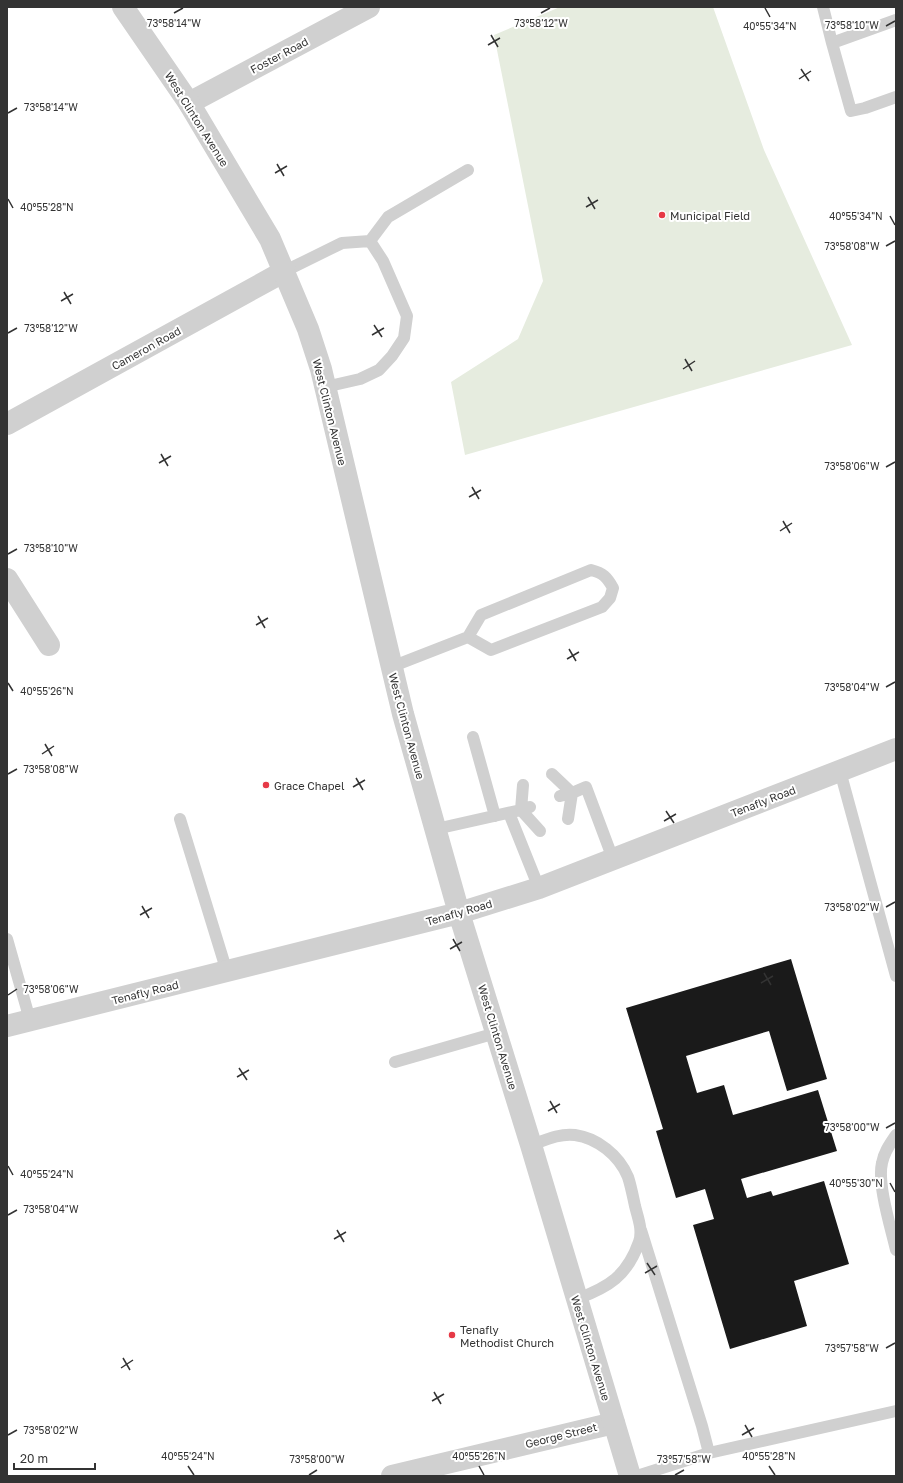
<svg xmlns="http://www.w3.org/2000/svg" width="903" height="1483" font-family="'Golos Text',sans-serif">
  <rect width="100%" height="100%" fill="#fff"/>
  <path fill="#e6ecdf" d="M560 7H713L764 150 852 345 465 455 451 382 518 339 543 281 494 35Z"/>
  <path fill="#1a1a1a" d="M791 959 827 1079 787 1091 769 1031 686 1056 697 1093 724 1085 733 1115 818 1090 837 1151 741 1179 747 1198 771 1191 773 1196 824 1181 849 1264 794 1281 807 1326 730 1349 693 1225 714 1219 705 1189 676 1198 656 1131 663 1129 626 1008Z"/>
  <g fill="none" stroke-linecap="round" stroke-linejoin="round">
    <path stroke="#d0d0d0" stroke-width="12" d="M823 7 832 43 896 20
      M832 43 851 111 865 108 896 97
      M370 241 388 217 468 170
      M285 271 342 243 370 241 383 261 407 316 404 338 392 356 379 370 360 379 325 387
      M391 667 468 637 481 615 591 570C603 573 607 577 613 588L610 598 602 607 491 650 468 637
      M473 737 495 816
      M840 771 896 976
      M552 774 572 793 586 787 613 859
      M560 796 572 793 568 819
      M530 807 521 810 540 831
      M509 813 539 888
      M180 819 227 972
      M436 829 521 810 523 785
      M7 939 30 1020
      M395 1062 496 1033
      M896 1135C890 1144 884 1152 882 1163 877 1184 891 1228 896 1250
      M531 1145C545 1140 560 1133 575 1135 597 1138 619 1155 628 1177 631 1186 633 1197 635 1206 638 1218 643 1230 639 1242 627 1276 609 1287 577 1299
      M641 1230 702 1426 709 1453
      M637 1476 709 1453 896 1411"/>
    <path stroke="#d0d0d0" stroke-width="22" d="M189 103 369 7
      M7 424 285 271
      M7 579 49 645
      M392 1476 614 1423"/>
    <path stroke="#d0d0d0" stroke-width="22" d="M123 7 189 103 270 239 308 329 321 369 403 714 459 913 531 1145 630 1476
      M7 1026 459 913 539 888 896 749"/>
  </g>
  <path fill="none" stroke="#333" stroke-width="1.5" d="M765 8 770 17M174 13 183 8M541 13 550 8M886 26 895 21M491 35 498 47M488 45 500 38M801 69 809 81M799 79 811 71M8 113 17 108M277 164 284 176M275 173 287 166M588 197 595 209M8 199 13 208M586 207 598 200M890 216 895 225M886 246 895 241M64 292 71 304M61 301 73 294M374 325 382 337M8 333 17 328M372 335 384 328M685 359 692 371M683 369 695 361M161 454 168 466M159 463 171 456M886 467 895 462M472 487 479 499M469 497 481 490M783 521 790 533M780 531 792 523M8 554 17 549M258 616 265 628M256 625 268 618M569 649 576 661M567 659 579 652M8 683 13 691M886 687 895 682M45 744 52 756M42 754 54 746M8 774 17 769M356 778 363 790M353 787 365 780M666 811 674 823M664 821 676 814M142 906 149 918M886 907 895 902M140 915 152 908M453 939 460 951M450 949 462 942M764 973 771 985M761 983 773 976M8 995 17 989M239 1068 247 1080M237 1077 249 1070M550 1101 557 1113M548 1111 560 1104M886 1128 895 1123M8 1166 13 1175M890 1183 895 1192M8 1215 17 1210M337 1230 344 1242M334 1239 346 1232M647 1263 655 1275M645 1273 657 1266M886 1348 895 1343M123 1358 130 1370M121 1368 133 1360M434 1392 441 1404M432 1401 444 1394M745 1425 752 1437M8 1435 17 1430M742 1435 754 1428M188 1466 194 1475M479 1466 484 1475M769 1466 775 1475M309 1475 317 1470M675 1475 684 1470"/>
  <g fill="#e63946" stroke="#fff" stroke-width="1.5">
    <circle cx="662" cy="215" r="4"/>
    <circle cx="266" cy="785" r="4"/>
    <circle cx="452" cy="1335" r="4"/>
  </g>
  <g text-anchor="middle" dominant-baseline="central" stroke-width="4" stroke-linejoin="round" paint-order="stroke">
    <g font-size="11" fill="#333" stroke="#fff">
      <text transform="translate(279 55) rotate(-28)">Foster Road</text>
      <text transform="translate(197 119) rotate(58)">West Clinton Avenue</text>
      <text transform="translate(146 348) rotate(-29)">Cameron Road</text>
      <text transform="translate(330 412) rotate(76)">West Clinton Avenue</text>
      <text transform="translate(407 726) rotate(75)">West Clinton Avenue</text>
      <text transform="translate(763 801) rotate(-21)">Tenafly Road</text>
      <text transform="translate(459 912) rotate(-16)">Tenafly Road</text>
      <text transform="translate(145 992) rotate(-14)">Tenafly Road</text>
      <text transform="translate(498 1037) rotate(73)">West Clinton Avenue</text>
      <text transform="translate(591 1348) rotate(73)">West Clinton Avenue</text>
      <text transform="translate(561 1435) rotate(-14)">George Street</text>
    </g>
    <g font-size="11" fill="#333" stroke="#fff" text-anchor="start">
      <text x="670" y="215">Municipal Field</text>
      <text x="274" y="785">Grace Chapel</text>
      <text x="460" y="1329">Tenafly<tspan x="460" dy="13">Methodist Church</tspan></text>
    </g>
  </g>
  <g font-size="10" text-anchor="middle" fill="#333" stroke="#fff" stroke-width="4" stroke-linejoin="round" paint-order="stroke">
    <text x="174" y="27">73°58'14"W</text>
    <text x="541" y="27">73°58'12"W</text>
    <text x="852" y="29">73°58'10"W</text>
    <text x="770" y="30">40°55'34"N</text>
    <text x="51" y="111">73°58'14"W</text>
    <text x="47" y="211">40°55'28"N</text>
    <text x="856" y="220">40°55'34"N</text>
    <text x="852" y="250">73°58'08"W</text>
    <text x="51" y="332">73°58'12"W</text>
    <text x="852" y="470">73°58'06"W</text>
    <text x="51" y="552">73°58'10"W</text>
    <text x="852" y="691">73°58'04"W</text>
    <text x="47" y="695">40°55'26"N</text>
    <text x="51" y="773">73°58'08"W</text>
    <text x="852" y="911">73°58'02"W</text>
    <text x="51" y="993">73°58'06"W</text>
    <text x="852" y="1131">73°58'00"W</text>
    <text x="47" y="1178">40°55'24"N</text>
    <text x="856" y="1187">40°55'30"N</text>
    <text x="51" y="1213">73°58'04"W</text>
    <text x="852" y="1352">73°57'58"W</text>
    <text x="51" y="1434">73°58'02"W</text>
    <text x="188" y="1460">40°55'24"N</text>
    <text x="479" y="1460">40°55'26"N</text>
    <text x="769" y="1460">40°55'28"N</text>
    <text x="317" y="1463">73°58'00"W</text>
    <text x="684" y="1463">73°57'58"W</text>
  </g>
  <rect width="903" height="1483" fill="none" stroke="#333333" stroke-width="16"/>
  <path d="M14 1463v6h81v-6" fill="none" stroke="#333333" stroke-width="2"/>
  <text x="20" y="1463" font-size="12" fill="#333333" stroke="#ffffff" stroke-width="3" paint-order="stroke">20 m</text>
</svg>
